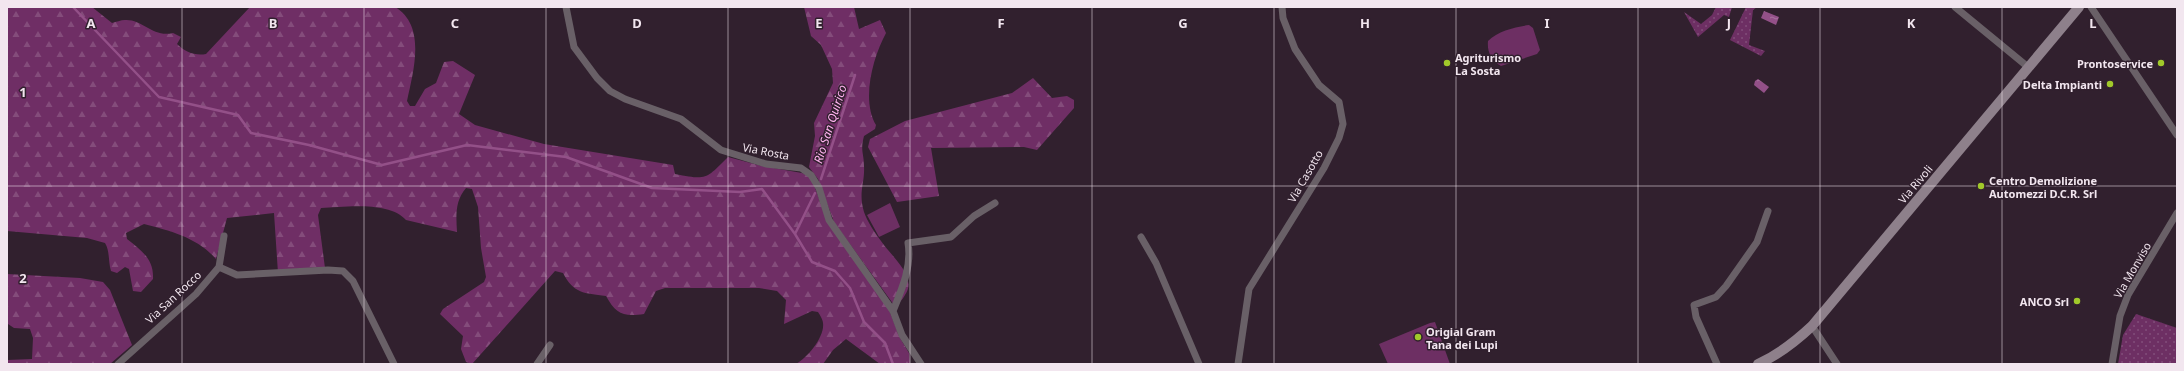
<svg xmlns="http://www.w3.org/2000/svg" width="2184" height="371" font-family="'Noto Sans',sans-serif">
  <defs>
    <pattern id="grass-dots" width="8" height="8" patternUnits="userSpaceOnUse"><rect width="8" height="8" fill="#6d2f63"/><path d="M2 2h.1M6 6h.1" fill="none" stroke="#824d7a" stroke-width="1.8" stroke-linecap="round"/></pattern>
    <pattern id="forest-firs" width="22" height="20" patternUnits="userSpaceOnUse"><rect width="22" height="20" fill="#6f2e65"/><path d="M5 1l3.5 6h-7zM16 11l3.5 6h-7z" fill="#844c7b"/></pattern>
    <pattern id="water-ripples" width="26" height="14" patternUnits="userSpaceOnUse"><rect width="26" height="14" fill="#935088"/><path d="M2 4q2-2 4 0t4 0M15 11q2-2 4 0t4 0" fill="none" stroke="#a8729f"/></pattern>
  </defs>
  <rect width="100%" height="100%" fill="#31202e"/>
  <path fill="url(#grass-dots)" d="M1716 7H1732L1729 17 1724 15 1698 37 1684 12 1701 24 1712 15Z
    M1746 7H1757L1753 10 1749 45 1765 51 1761 56 1730 40Z
    M2136 314 2177 328V364H2118L2123 335Z"/>
  <path fill="url(#forest-firs)" d="M7 7H92L112 23C116 22 121 20 125 20 143 19 153 38 173 33L181 37 177 44C185 52 195 56 206 54L250 7H395C427 26 413 72 407 101L410 106H415L425 89 436 83 444 62 453 61 475 75 459 114 475 125 544 144 673 165 675 174C707 180 705 180 728 157L762 166 802 173 811 177 827 220 889 310 900 338 909 353 910 364H880L846 339 833 350 823 364H796C807 358 825 337 823 323 823 320 820 315 818 312L812 311 784 324 786 300 777 291 759 288H665L656 291 644 314C623 317 616 314 606 296 584 293 574 294 563 273L555 271 472 364 466 362 461 349 463 336 440 314 443 309 484 282 486 277 481 248 478 207 472 189 466 188C455 201 456 215 457 232L406 220C389 201 345 207 321 208L318 215 325 268 278 273 274 213 227 218 216 259C198 238 171 231 144 224L126 233 127 239C142 251 154 259 153 279L141 292 133 291 129 269 125 267 117 273 111 271C108 261 110 251 105 243L87 238 7 231Z
    M804 7H854L859 29 880 20 886 33C873 57 861 100 876 125L875 129 864 136C860 151 864 153 864 166 865 184 858 192 864 212 867 221 875 233 881 241 891 256 918 277 905 295 902 300 900 303 894 305L834 222 818 179 809 167 815 136 814 123 833 83 832 69 821 45 811 36Z
    M1033 78 1052 98 1067 96 1074 100V108L1037 150 1024 147 931 148 939 196 897 202 868 147 870 139 905 121 1012 93Z
    M7 274 80 278 103 282 110 290 132 345 110 364H7V360L32 359 33 338 30 329 14 328 8 324Z"/>
  <path fill="#6d2f63" d="M1529 25 1533 28 1540 50 1537 54 1501 66C1491 60 1487 52 1488 41 1498 31 1515 27 1529 25Z
    M890 203 900 227 879 237 867 215Z
    M1435 322 1450 364H1388L1379 344 1430 323Z"/>
  <path fill="url(#water-ripples)" d="M1764 11 1779 17 1776 25 1761 18Z
    M1758 79 1769 87 1764 93 1754 85 1755 81Z"/>
  <g fill="none" stroke-linecap="round" stroke-linejoin="round">
    <path stroke="#935088" stroke-width="2.5" d="M73 7 159 97 238 115 251 133 309 145 382 165 467 145 566 157 652 188 740 192 762 189 795 234
      M821 179 855 75
      M815 193 795 234 812 262 835 271 850 288 864 322 885 343 893 364"/>
    <path stroke="#696067" stroke-width="7" d="M566 7 574 47 597 78 610 91 625 99 681 119 721 150 766 164 801 168 811 175 819 188 829 220 893 311 902 335 921 364
      M1955 7 2028 67
      M2091 7 2177 135
      M1141 237 1156 263 1199 364
      M219 267 237 275 328 270 343 271 353 281 394 364
      M893 311C902 289 912 266 908 243L951 237 974 216 995 203
      M1812 326 1837 364
      M118 364 196 294 219 267 224 236
      M537 364 550 345
      M1238 364 1249 289 1324 168 1339 138 1343 124 1339 102 1319 85 1295 49 1283 18 1282 7
      M1717 364 1696 317 1694 305 1716 297 1726 286 1757 242 1768 211
      M2112 364 2120 316 2128 295 2177 213"/>
    <path stroke="#8e808b" stroke-width="10" d="M1758 364C1778 355 1796 341 1812 326L2079 7"/>
  </g>
  <path fill="none" stroke="#f2e6ef" stroke-width="1" stroke-opacity="0.55" d="M182 7V364M364 7V364M546 7V364M728 7V364M910 7V364M1092 7V364M1274 7V364M1456 7V364M1638 7V364M1820 7V364M2002 7V364M7 186H2177"/>
  <g fill="#a1c92a" stroke="#31202e" stroke-width="1.5">
    <circle cx="1447" cy="63" r="4"/>
    <circle cx="2161" cy="63" r="4"/>
    <circle cx="2110" cy="84" r="4"/>
    <circle cx="1981" cy="186" r="4"/>
    <circle cx="2077" cy="301" r="4"/>
    <circle cx="1418" cy="337" r="4"/>
  </g>
  <g text-anchor="middle" dominant-baseline="central" stroke-width="3" stroke-linejoin="round" paint-order="stroke">
    <g font-size="11" font-weight="bold" fill="#f2e6ef" stroke="#31202e" text-anchor="start">
      <text x="1455" y="57">Agriturismo<tspan x="1455" dy="13">La Sosta</tspan></text>
      <text x="2153" y="63" text-anchor="end">Prontoservice</text>
      <text x="2102" y="84" text-anchor="end">Delta Impianti</text>
      <text x="1989" y="180">Centro Demolizione<tspan x="1989" dy="13">Automezzi D.C.R. Srl</tspan></text>
      <text x="2069" y="301" text-anchor="end">ANCO Srl</text>
      <text x="1426" y="331">Origial Gram<tspan x="1426" dy="13">Tana dei Lupi</tspan></text>
    </g>
    <g font-size="11" fill="#f2e6ef" stroke="#31202e">
      <text transform="translate(766 151) rotate(11)">Via Rosta</text>
      <text transform="translate(1305 176) rotate(-60)">Via Casotto</text>
      <text transform="translate(1915 184) rotate(-50)">Via Rivoli</text>
      <text transform="translate(2132 270) rotate(-60)">Via Monviso</text>
      <text transform="translate(173 297) rotate(-43)">Via San Rocco</text>
    </g>
    <g font-size="12" font-style="italic" fill="#ffb3f0" stroke="#31202e">
      <text transform="translate(830 124) rotate(-72)">Rio San Quirico</text>
    </g>
  </g>
  <g font-size="13" text-anchor="middle" font-weight="bold" fill="#f2e6ef" stroke="#31202e" stroke-width="3" stroke-linejoin="round" paint-order="stroke">
    <text x="91" y="28">A</text>
    <text x="273" y="28">B</text>
    <text x="455" y="28">C</text>
    <text x="637" y="28">D</text>
    <text x="819" y="28">E</text>
    <text x="1001" y="28">F</text>
    <text x="1183" y="28">G</text>
    <text x="1365" y="28">H</text>
    <text x="1547" y="28">I</text>
    <text x="1729" y="28">J</text>
    <text x="1911" y="28">K</text>
    <text x="2093" y="28">L</text>
    <text x="23" y="97">1</text>
    <text x="23" y="283">2</text>
  </g>
  <rect width="2184" height="371" fill="none" stroke="#f2e6ef" stroke-width="16"/>
</svg>
